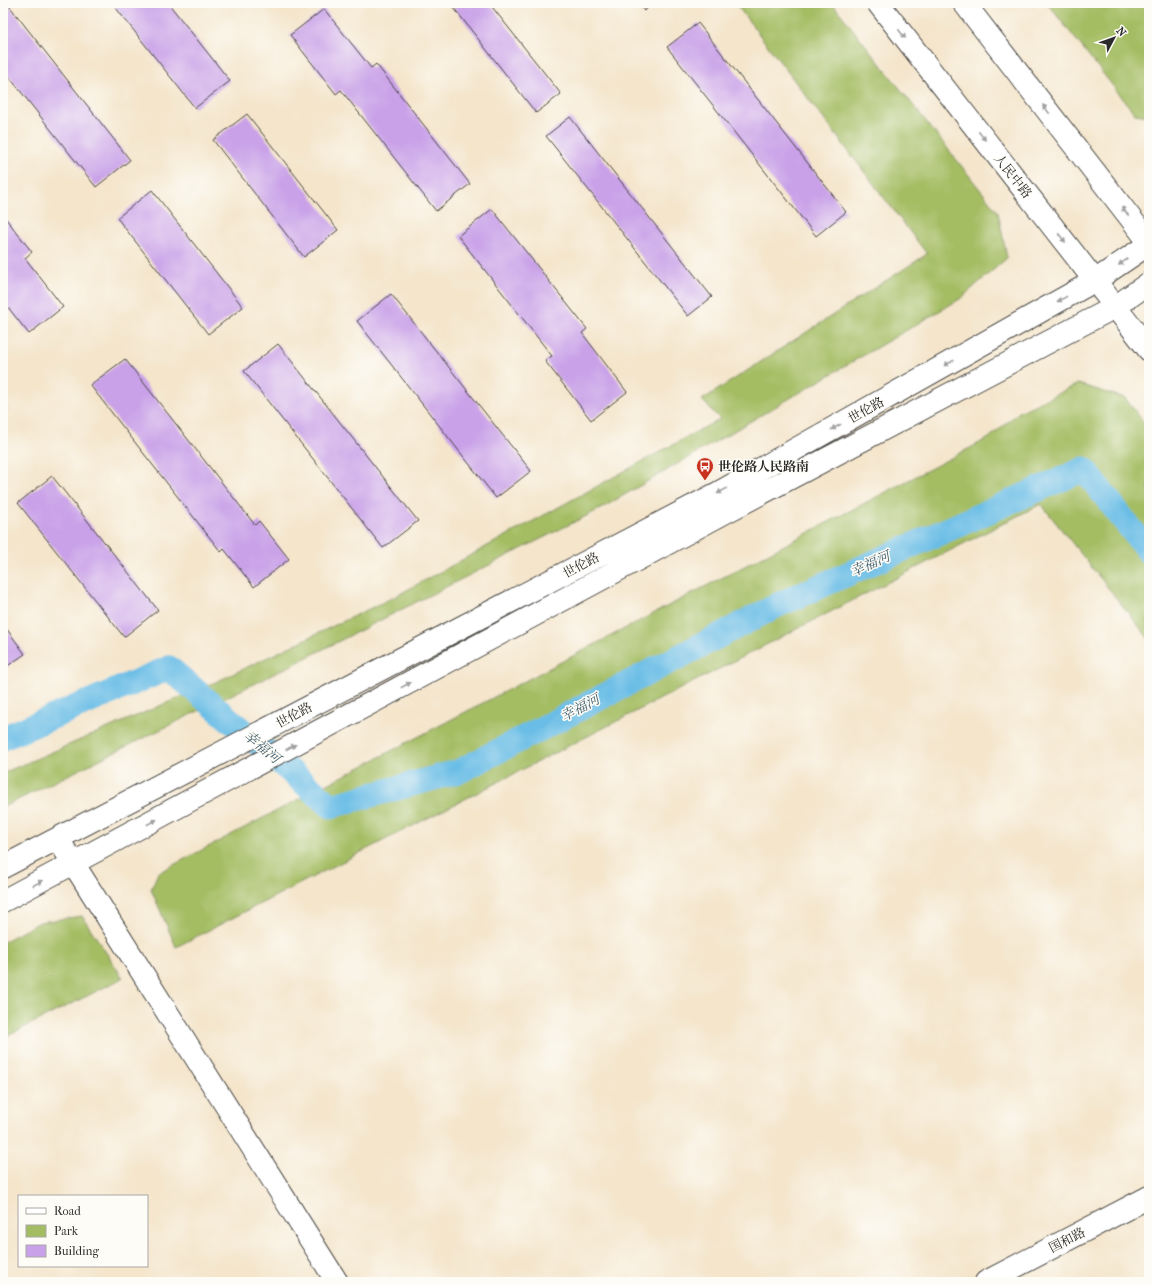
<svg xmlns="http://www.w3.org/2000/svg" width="1152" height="1285" font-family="'IM FELL French Canon','Noto Serif SC',serif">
  <rect width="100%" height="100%" fill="#fdfcf7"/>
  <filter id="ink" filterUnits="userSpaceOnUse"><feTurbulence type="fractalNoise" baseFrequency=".025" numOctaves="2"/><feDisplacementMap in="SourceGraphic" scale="8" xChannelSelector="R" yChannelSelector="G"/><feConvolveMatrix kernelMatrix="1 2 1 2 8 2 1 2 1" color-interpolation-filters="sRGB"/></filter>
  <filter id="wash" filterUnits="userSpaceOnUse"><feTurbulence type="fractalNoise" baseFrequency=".012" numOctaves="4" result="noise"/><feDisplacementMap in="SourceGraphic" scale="16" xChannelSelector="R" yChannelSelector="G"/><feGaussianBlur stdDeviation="0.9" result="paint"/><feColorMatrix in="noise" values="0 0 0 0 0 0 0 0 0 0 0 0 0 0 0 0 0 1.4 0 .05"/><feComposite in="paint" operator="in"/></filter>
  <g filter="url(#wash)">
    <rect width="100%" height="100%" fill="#f4e5cb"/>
    <path fill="#a4bd63" stroke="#687447" d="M735 3H832L998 212 1007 258 960 299 602 508 290 666 3 807V773L218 681 396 596 720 419 702 400 927 254Z
      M1047 3H1149V116L1135 114Z
      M1078 384 1125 398 1149 429V639L1041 504 176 947 151 889 158 873 989 438 1019 412Z
      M82 916 123 978 3 1038V942L40 922Z"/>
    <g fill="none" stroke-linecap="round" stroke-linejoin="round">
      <path stroke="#6abde6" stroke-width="25" d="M3 738 169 668 331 806 460 771 780 604 1084 469 1149 552"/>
    </g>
    <g id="blocks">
      <path fill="#c9a1e8" d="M3 3H7L130 160 96 187 3 69Z
        M112 3H168L230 81 195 108Z
        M450 3H489L561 94 536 113Z
        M637 3H654L644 11Z
        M324 9 371 68 376 64 470 184 436 211 341 90 336 94 290 35Z
        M698 23 846 212 816 236 667 47Z
        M247 114 338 230 304 257 213 140Z
        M570 117 712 297 688 316 546 136Z
        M152 190 243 307 208 334 117 218Z
        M492 209 587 329 582 333 627 392 591 420 545 361 552 356 458 236Z
        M3 215 32 252 25 258 63 307 29 334 3 301Z
        M391 294 531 471 496 498 357 321Z
        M278 344 418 521 383 548 244 371Z
        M125 359 255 525 259 521 289 559 254 587 224 549 221 552 90 385Z
        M3 404 8 410 3 415Z
        M52 476 158 610 124 637 18 503Z
        M6 628 25 654 3 669V631Z"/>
    </g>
  </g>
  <g filter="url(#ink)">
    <use href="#blocks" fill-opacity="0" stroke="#494743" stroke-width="1"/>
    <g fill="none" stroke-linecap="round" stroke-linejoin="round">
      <g stroke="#494743" stroke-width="24">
        <path id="street" d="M58 839 337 1282
          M986 1282 1149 1197"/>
      </g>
      <g stroke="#494743" stroke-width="24">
        <path id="secondary" d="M3 867 716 494 1096 280 1149 244
          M3 901 724 513 1115 307 1149 283"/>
      </g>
      <g stroke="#494743" stroke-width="24">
        <path id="primary" d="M878 3 1149 350
          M964 3 1149 242"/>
      </g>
      <use href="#street" stroke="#fff" stroke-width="22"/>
      <use href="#secondary" stroke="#fff" stroke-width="22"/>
      <use href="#primary" stroke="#fff" stroke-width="22"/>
    </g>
    <defs><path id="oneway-solid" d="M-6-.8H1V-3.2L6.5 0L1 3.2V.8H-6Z"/></defs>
    <g fill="#a0a0a0">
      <use href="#oneway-solid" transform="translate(902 34) rotate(52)"/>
      <use href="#oneway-solid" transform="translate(1046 109) rotate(-128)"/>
      <use href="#oneway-solid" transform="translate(982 136) rotate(52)"/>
      <use href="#oneway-solid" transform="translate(1125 211) rotate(-128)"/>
      <use href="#oneway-solid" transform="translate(1062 238) rotate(51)"/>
      <use href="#oneway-solid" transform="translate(1123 262) rotate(145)"/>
      <use href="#oneway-solid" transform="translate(1062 299) rotate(151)"/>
      <use href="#oneway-solid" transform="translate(949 363) rotate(151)"/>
      <use href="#oneway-solid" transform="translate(836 427) rotate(151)"/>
      <use href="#oneway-solid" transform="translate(722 491) rotate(151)"/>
      <use href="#oneway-solid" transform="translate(406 685) rotate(-28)"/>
      <use href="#oneway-solid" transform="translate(291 747) rotate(-28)"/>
      <use href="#oneway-solid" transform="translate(152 822) rotate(-28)"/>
      <use href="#oneway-solid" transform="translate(38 883) rotate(-27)"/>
    </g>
  </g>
  <defs>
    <g id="bus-pin" transform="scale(0.9)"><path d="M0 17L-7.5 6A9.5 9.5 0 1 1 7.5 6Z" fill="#c8321e" stroke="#fdfcf7"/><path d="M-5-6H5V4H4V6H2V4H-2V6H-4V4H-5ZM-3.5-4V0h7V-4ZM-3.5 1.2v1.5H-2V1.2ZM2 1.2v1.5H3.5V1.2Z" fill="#fff"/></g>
  </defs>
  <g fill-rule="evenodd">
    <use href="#bus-pin" x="705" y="466"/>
  </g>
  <g text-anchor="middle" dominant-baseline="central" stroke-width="3" stroke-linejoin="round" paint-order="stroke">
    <g font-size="13" fill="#2b2b2b" stroke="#fdfcf7">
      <text transform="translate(1013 176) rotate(52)">人民中路</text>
      <text transform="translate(866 410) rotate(-29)">世伦路</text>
      <text transform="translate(581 565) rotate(-28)">世伦路</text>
      <text transform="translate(294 715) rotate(-28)">世伦路</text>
      <text transform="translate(1067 1240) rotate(-27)">国和路</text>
    </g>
    <g font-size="13" font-weight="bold" fill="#2b2b2b" stroke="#fdfcf7" text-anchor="start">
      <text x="718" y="466">世伦路人民路南</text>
    </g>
    <g font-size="14" font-style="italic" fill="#415e6c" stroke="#fdfcf7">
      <text transform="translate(870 564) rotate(-24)">幸福河</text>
      <text transform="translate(580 708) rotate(-28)">幸福河</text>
      <text transform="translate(262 747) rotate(40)">幸福河</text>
    </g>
  </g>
  <rect width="1152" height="1285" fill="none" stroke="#fdfcf7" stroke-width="16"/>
  <rect x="18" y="1195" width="130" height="72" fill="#fdfcf7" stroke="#a9a8a5"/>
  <rect x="26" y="1208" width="20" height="6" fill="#ffffff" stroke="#a9a8a5"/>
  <text x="54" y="1215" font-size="12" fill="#2b2b2b">Road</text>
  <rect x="26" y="1225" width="20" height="12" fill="#a4bd63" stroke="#a9a8a5"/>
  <text x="54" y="1235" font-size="12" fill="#2b2b2b">Park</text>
  <rect x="26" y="1245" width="20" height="12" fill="#c9a1e8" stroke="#a9a8a5"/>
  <text x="54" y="1255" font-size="12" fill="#2b2b2b">Building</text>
  <g transform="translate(1114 38) rotate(49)" stroke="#fdfcf7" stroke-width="3" paint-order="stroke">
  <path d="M0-3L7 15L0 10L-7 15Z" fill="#2b2b2b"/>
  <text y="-6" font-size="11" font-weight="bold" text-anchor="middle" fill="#2b2b2b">N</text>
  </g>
</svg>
